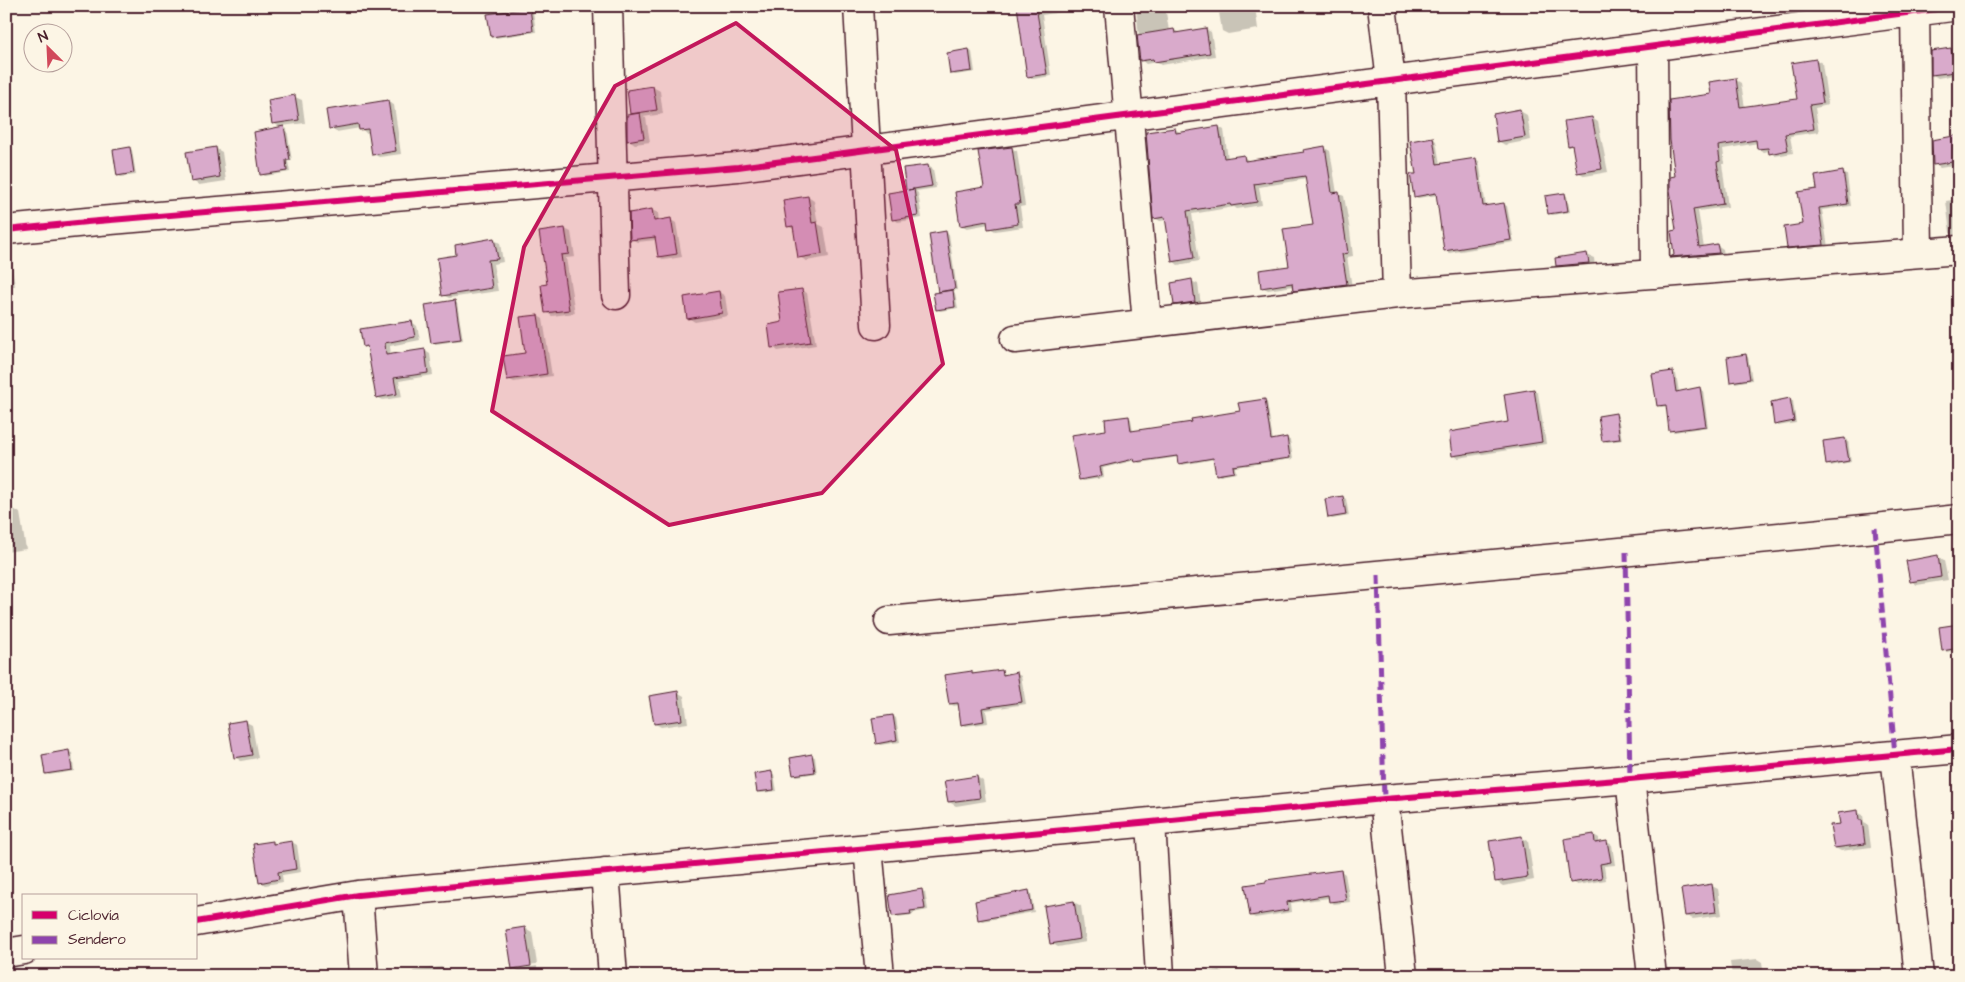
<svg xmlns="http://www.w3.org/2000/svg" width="1965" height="982" font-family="'Architects Daughter',sans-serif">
  <rect width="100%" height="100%" fill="#fcf5e5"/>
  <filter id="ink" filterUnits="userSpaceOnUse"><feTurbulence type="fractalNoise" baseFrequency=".02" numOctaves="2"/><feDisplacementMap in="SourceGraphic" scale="10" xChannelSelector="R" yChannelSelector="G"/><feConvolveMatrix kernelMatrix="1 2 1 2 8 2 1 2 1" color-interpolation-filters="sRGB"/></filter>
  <g filter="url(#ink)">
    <path fill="#0003" d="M630 6H664L636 11Z
      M1018 6H1074L1075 10 1042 15 1051 76 1033 79 1029 76Z
      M1136 6H1165L1169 31 1174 30 1180 33 1206 29 1211 32 1215 56 1161 65 1156 62 1146 64 1141 60Z
      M1218 6H1255L1258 29 1228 34 1222 31Z
      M530 9 533 11 536 32 495 38 492 36Z
      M1959 49V74L1938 78 1933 75 1932 53Z
      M969 50 972 52 975 72 955 75 952 74Z
      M1816 60 1822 63 1828 105 1815 108 1819 132 1790 136 1793 153 1775 156 1769 151 1764 152 1758 149V143L1723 149 1725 164H1722L1728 207 1698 211 1704 248 1717 245 1723 249 1724 256 1677 259 1673 257 1676 256 1677 231V177L1712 95 1736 80 1741 83 1745 108 1798 100Z
      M653 87 660 91 663 114 643 117 646 118 650 142 635 144 629 140 634 115 631 114Z
      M295 97 302 100 305 123 282 126 287 129 292 161H288L290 172 265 176 262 174 282 128 273 123Z
      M388 102 394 105 401 154 379 157 373 154 370 132 366 133 360 128 336 132 330 128Z
      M1520 111 1527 115 1531 140 1505 145 1498 141Z
      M1592 118 1598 122 1608 172 1585 176 1578 172 1574 148 1569 145Z
      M1219 127 1224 130 1228 159 1243 156 1249 161 1305 153 1325 148 1330 151 1337 193 1344 196 1350 231 1353 256 1347 257 1352 287 1300 293 1294 290 1293 286 1268 290 1262 287 1290 267 1315 226 1307 179 1259 187 1262 205 1237 209 1234 207 1192 214 1199 261 1178 265 1173 261 1167 220 1160 221 1155 218 1175 129 1181 133Z
      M1959 137V167L1958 165 1940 168 1934 164Z
      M1433 138 1436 141 1440 164 1475 159 1479 161 1486 207 1503 204 1507 206 1514 242 1449 253 1445 250 1438 195 1418 198 1415 196 1417 175Z
      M129 148 132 150 136 175 121 177 118 175Z
      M215 148 222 152 226 181 199 185 192 181Z
      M1011 148 1017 151 1025 206 1020 207 1023 227 995 231 990 228 989 224 967 228 961 225Z
      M928 166 933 169 936 188 916 191 918 193 922 218 898 222 893 219 908 191Z
      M1842 172 1847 175 1851 206 1822 210 1828 247 1793 250 1788 247Z
      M1564 194 1567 196 1570 212 1552 215 1549 213Z
      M808 197 814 201 818 224 824 227 829 257 806 261 800 257 795 230 788 226Z
      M1959 199V236L1957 237 1950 233 1946 201Z
      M652 210 658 213 659 222 671 220 676 223 682 257 664 260 659 257 656 240 637 242 631 239V214Z
      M565 229 571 232 575 257 566 258 575 313 552 316 547 313 548 285Z
      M946 233 949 234 957 290 952 291 955 293 958 308 940 311 937 309 942 293 939 291Z
      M494 240 500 243 503 262 493 264 498 291 449 298 443 295 458 256Z
      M1587 255 1594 258 1595 267 1564 269 1558 265Z
      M6 266 12 267 15 286H6Z
      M1191 281 1198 284 1201 305 1182 308 1175 304Z
      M801 290 807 293 816 345 778 351 773 347Z
      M719 292 725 296 728 316 695 322 688 318Z
      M6 297 9 314H6Z
      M455 301 457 303 463 340 435 344 432 342Z
      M538 316 543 319 552 376 514 382 508 379 527 354Z
      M412 322 417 326 420 340 390 346 391 356 424 350 430 354 433 375 399 381 402 397 383 400 377 397 369 349 364 346Z
      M1745 355 1748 357 1752 380 1735 383 1732 381Z
      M1673 373 1676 374 1679 392 1700 389 1703 390 1708 427 1674 432 1671 431 1667 406 1661 407 1658 405Z
      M1534 391 1538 393 1546 444 1458 458 1454 456 1509 423Z
      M1264 400 1267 402 1273 441 1287 439 1290 440 1293 459 1235 467 1236 473 1220 476 1217 474 1214 459 1182 465 1179 463 1178 457 1139 463 1136 460 1103 468 1104 478 1083 481 1080 479 1108 431 1128 417 1131 419 1133 432 1193 423 1241 413Z
      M1790 400 1793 401 1796 423 1778 426 1775 424Z
      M1616 414 1618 416 1622 440 1607 442 1604 440Z
      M1845 439 1848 440 1851 462 1830 466 1827 464Z
      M1343 497 1346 499 1349 516 1332 519 1329 517Z
      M12 508 20 513 26 549 6 552V509Z
      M1938 557 1944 561 1948 580 1917 585 1911 581Z
      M1959 625V650L1946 652 1943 650Z
      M1002 671 1007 676 1017 674 1021 676 1026 704 986 710 988 723 966 726 962 724 959 705 954 706 950 704 971 672 976 675Z
      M677 692 684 696 688 723 661 727 655 724Z
      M893 716 896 718 900 742 880 745 877 743Z
      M246 722 252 725 258 758 241 761 235 757Z
      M69 752 72 753 74 771 49 775 46 773Z
      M812 756 815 757 817 773 797 776 794 775Z
      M771 773 774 774 777 791 761 793 758 792Z
      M977 777 983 781 986 801 956 806 949 802Z
      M1857 812 1863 815 1864 823 1868 825 1871 847 1841 851 1835 848 1841 825Z
      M1594 835 1599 838V843L1607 842 1612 845 1615 865 1604 866 1606 880 1577 885 1571 882Z
      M1521 837 1528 841 1534 880 1503 886 1497 882Z
      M272 842 277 845 292 842 297 845 301 872 282 875 283 882 265 885 260 882Z
      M1341 871 1345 874 1350 902 1334 904 1330 901 1329 898 1291 903 1292 912 1255 918 1251 916Z
      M1712 886 1718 889 1722 915 1693 919 1686 916Z
      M922 891 925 892 928 910 913 913V915L896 917 894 916Z
      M1029 892 1031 893 1034 912 982 921 979 919Z
      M1074 902 1081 906 1086 942 1058 947 1051 943 1046 907Z
      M525 928 532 932 537 964 517 966V969L537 966V969L520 972 513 968Z
      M1757 959 1762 962 1764 976H1732L1730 962Z
      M441 967 447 970 448 976H414L413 971Z
      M1219 970 1226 976H1186Z"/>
    <path fill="#d9aacb" stroke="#4a1f2b" d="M1017 6H1036L1047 74 1027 77Z
      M530 8 533 31 491 37 487 14Z
      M1206 28 1210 53 1154 62 1153 59 1140 61 1137 35 1174 29 1175 33Z
      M1951 48 1955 72 1931 75V51Z
      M969 49 972 71 950 74 947 53Z
      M1816 59 1823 103 1810 105 1814 129 1785 134 1788 150 1769 154 1768 148 1757 149 1756 140 1718 146 1720 161 1717 162 1723 204 1693 209 1699 247 1717 244 1719 253 1670 257 1674 255 1671 231 1676 230 1670 190V177L1675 176 1670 140 1669 100 1711 94 1709 82 1736 78 1740 107 1797 99 1791 63Z
      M653 86 657 110 630 114 627 90Z
      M295 95 299 120 272 124 268 100Z
      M388 100 396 151 372 155 368 129 359 130 358 124 329 129 326 110Z
      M1520 109 1525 137 1497 142 1493 114Z
      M640 113 644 138 627 141V115Z
      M1592 117 1602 169 1577 173 1572 145 1568 146 1564 121Z
      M284 126 290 160H286L287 171 260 175 254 132Z
      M1219 126 1224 158 1244 155 1245 161 1304 152 1303 150 1325 146 1332 193 1339 192 1344 227 1348 253 1342 254 1347 284 1293 291 1292 283 1261 288 1259 270 1289 266 1283 229 1313 225 1305 176 1254 184 1257 202 1231 206 1230 204 1187 211 1194 258 1172 262 1165 217 1153 219 1146 132 1175 128 1176 133Z
      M1959 135V161L1933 165 1932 140Z
      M1433 137 1437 164 1476 158 1483 206 1504 203 1511 240 1444 251 1436 193 1414 197 1410 174H1416L1410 141Z
      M130 147 134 173 117 176 113 150Z
      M216 147 220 177 191 182 186 152Z
      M1012 147 1020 204H1015L1018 224 988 229 987 221 960 226 955 192 984 187 978 151Z
      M928 165 932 186 908 190 914 189 918 216 892 220 888 193 906 190 903 168Z
      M1843 171 1848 204 1819 208 1824 245 1787 248 1784 227 1803 224 1798 192 1817 189 1815 176Z
      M1565 193 1568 211 1548 214 1545 196Z
      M808 196 812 223 817 222 822 254 798 258 793 226 787 227 783 200Z
      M652 209 654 221 671 218 677 254 658 257 655 237 630 240 629 213Z
      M565 228 569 254 561 255 569 310 545 313 541 285 547 284 539 232Z
      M946 231 955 289 938 292 929 234Z
      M494 238 498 259 488 260 492 288 442 296 437 258 456 255 455 245Z
      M1587 253 1589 263 1556 266 1555 258Z
      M1192 279 1195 302 1174 305 1171 283Z
      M802 289 811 342 771 348 768 325 782 322 778 292Z
      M953 290 955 307 936 310 933 293Z
      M719 291 722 313 687 319 684 297Z
      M455 300 461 339 431 343 425 305Z
      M538 315 547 374 507 380 503 356 525 353 520 317Z
      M412 321 415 337 385 343 386 355 425 349 428 373 394 378 397 394 376 398 367 346 363 347 360 329Z
      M1746 354 1750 379 1730 382 1727 357Z
      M1673 371 1676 392 1700 387 1706 426 1669 431 1666 405 1657 406 1652 374Z
      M1534 389 1542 442 1452 456 1449 432 1508 422 1504 394Z
      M1790 398 1794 421 1774 425 1771 402Z
      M1265 399 1271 440 1287 437 1290 458 1233 466 1234 472 1216 475 1213 458 1178 464 1177 456 1135 462 1134 459 1100 467 1102 476 1079 480 1071 435 1106 430 1105 419 1129 416 1131 431 1192 422 1191 419 1240 411 1238 403Z
      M1616 413 1620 439 1602 441 1598 416Z
      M1845 438 1849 461 1826 465 1823 441Z
      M1343 496 1346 515 1328 518 1325 499Z
      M1938 555 1941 577 1910 582 1906 561Z
      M1959 624V648L1942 651 1939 627Z
      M1002 670 1003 675 1017 672 1022 702 982 708 984 721 961 725 958 703 949 704 944 675 972 671V674Z
      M678 691 682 720 654 724 649 696Z
      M893 715 897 740 876 744 872 718Z
      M246 720 252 755 234 758 228 723Z
      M69 750 72 770 45 774 42 755Z
      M812 754 815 772 793 775 790 758Z
      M772 771 774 790 757 792 754 774Z
      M977 776 980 798 948 802 944 781Z
      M1858 810 1859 820H1862L1865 844 1834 848 1830 825 1840 824 1838 813Z
      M1594 834 1595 843 1607 841 1611 862 1600 864 1602 878 1570 883 1564 839Z
      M1522 836 1528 877 1495 882 1489 841Z
      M273 841V844L292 841 296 869 278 872 279 879 259 883 253 844Z
      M1341 870 1346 900 1329 902 1328 895 1287 902 1288 910 1250 916 1245 885 1266 882V880Z
      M1712 884 1716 912 1685 916 1681 889Z
      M922 889 925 909 910 911 911 914 892 916 889 895Z
      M1029 890 1032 910 978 920 975 901Z
      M1074 901 1080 939 1050 944 1044 906Z
      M525 927 531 966 512 969 506 930Z"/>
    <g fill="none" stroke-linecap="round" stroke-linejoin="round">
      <g stroke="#4a1f2b" stroke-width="31">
        <path id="minor" d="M608 6 616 295
          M858 6 876 325
          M1119 6 1147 323
          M1382 6 1391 81 1397 294
          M1915 6 1918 253
          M1653 46 1655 274
          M6 230 87 222 738 167 1959 6
          M1015 339 1397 294 1959 250
          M889 621 1875 528 1959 519
          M1895 755 1919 976
          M1630 779 1652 976
          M1384 799 1403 976
          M1151 822 1160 976
          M868 848 880 976
          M605 872 613 976
          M358 895 364 976
          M196 922 358 895 1151 822 1384 799 1630 779 1959 749
          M6 953 24 950"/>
      </g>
      <use href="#minor" stroke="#fcf5e5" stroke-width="28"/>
      <path stroke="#8e44ad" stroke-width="5" stroke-dasharray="10 5" stroke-linecap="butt" d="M1875 528 1895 755
        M1626 552 1630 779
        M1378 575 1384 799"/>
      <g stroke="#fcf5e5" stroke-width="9">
        <path id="cycleway" d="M6 230 87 222 738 167 1959 6
          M196 922 358 895 1151 822 1384 799 1630 779 1959 749"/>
      </g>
      <use href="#cycleway" stroke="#d6006c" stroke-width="6"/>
    </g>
  </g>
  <path fill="#c2185b" fill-opacity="0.2" stroke="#c2185b" stroke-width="4" stroke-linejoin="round" d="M736 23 896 150 943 364 822 493 669 525 492 411 524 247 615 86Z"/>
  <rect width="1965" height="982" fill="none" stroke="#fcf5e5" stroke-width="25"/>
  <rect x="12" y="12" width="1940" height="957" fill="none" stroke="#4a1f2b" stroke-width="2" filter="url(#ink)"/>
  <rect x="22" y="894" width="175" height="65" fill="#fcf5e5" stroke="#b59f9b"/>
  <rect x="32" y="911" width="25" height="8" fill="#d6006c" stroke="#b59f9b"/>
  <text x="68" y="920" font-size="15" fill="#4a1f2b">Ciclovía</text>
  <rect x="32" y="936" width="25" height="8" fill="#8e44ad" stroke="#b59f9b"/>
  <text x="68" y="944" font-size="15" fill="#4a1f2b">Sendero</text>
  <g transform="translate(48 48) rotate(336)"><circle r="24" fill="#fcf5e5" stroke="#b59f9b"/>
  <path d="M0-4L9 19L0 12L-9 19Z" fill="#d1495b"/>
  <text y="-8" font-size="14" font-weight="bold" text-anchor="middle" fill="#4a1f2b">N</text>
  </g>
</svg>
